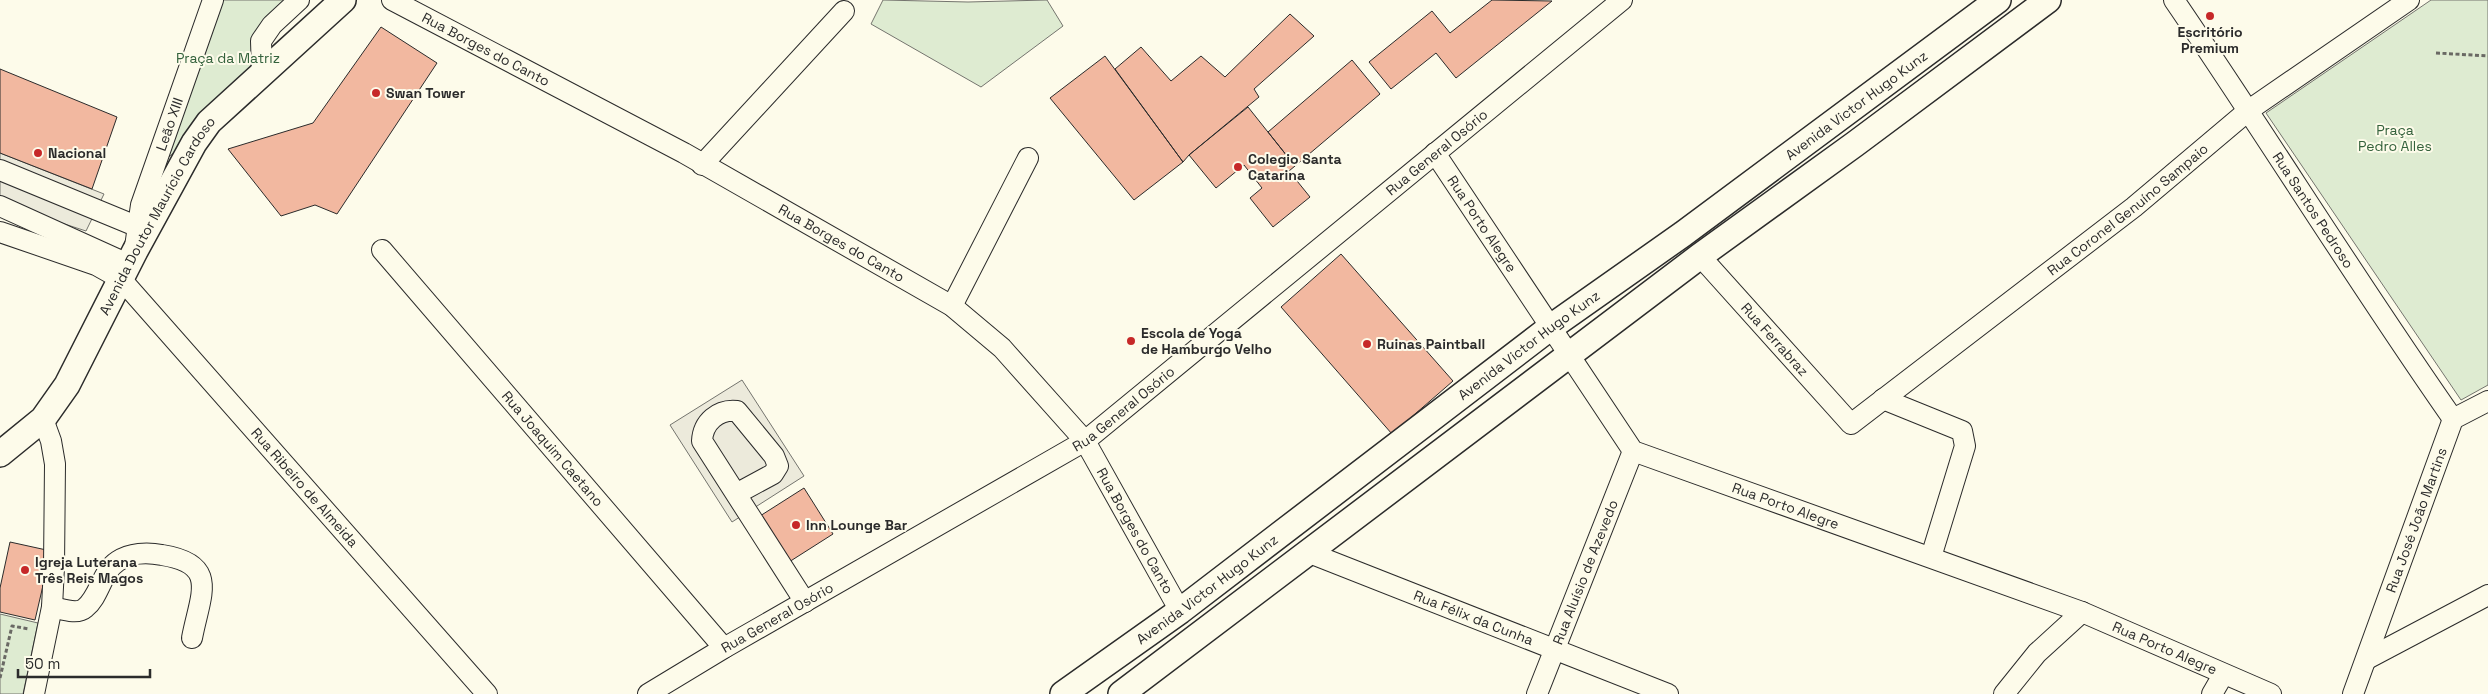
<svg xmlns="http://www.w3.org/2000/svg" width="2488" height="694" font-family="'Space Grotesk',sans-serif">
  <rect width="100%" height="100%" fill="#fdfbea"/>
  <path fill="#deebd1" stroke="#74746e" d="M218 0H294L270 22 259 72 169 157 165 140Z
    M883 0 968 2 1047 0 1063 26 981 87 871 24Z
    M2431 0H2488V385L2461 400 2266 113Z
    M0 614 38 623 23 694H0Z"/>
  <path fill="#eceadb" stroke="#74746e" d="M0 153 104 194 86 231 0 203Z
    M742 380 804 476 732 522 670 425Z"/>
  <path fill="#f2b8a0" stroke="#2b2b2b" d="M1492 0 1552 1 1456 78 1436 53 1391 89 1369 62 1432 11 1450 33Z
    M1290 14 1314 36 1254 89 1259 97 1189 155 1183 162 1115 69 1141 47 1171 81 1201 56 1225 77Z
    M381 27 437 63 337 214 315 205 281 216 228 149 313 123Z
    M1105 56 1183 162 1134 200 1050 98Z
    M1352 60 1380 94 1295 166 1268 132Z
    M0 69 117 117 92 189 0 153Z
    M1248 107 1295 166 1289 171 1310 197 1273 227 1250 198 1262 188 1244 165 1216 188 1189 155Z
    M1341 254 1453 381 1392 434 1281 307Z
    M804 488 833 534 789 562 760 516Z
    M10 542 51 551 35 620 0 612V588Z"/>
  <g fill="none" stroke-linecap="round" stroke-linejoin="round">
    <g stroke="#2b2b2b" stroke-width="22">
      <g id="minor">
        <path id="s1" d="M392 0 684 153 952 306 1002 348 1085 441 1180 611"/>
        <path id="s2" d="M2174 0C2269 139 2357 282 2453 419"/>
        <path d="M262 72 261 41 272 25 299 0"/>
        <path id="s3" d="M1435 153 1633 451 2082 612 2271 694"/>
        <path d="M702 165 844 11"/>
        <path d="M0 170 136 226"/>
        <path d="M0 206 128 264"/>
        <path id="s4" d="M0 232 96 265 121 279 487 694"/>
        <path id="s5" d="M135 247 141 205 213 0"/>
        <path id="s6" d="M382 250 724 648"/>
        <path id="s7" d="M1700 256 1851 424 2134 207 2249 110 2409 0"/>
        <path d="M952 306 1028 158"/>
        <path d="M1883 399 1962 431 1965 446 1931 557"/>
        <path d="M736 494 773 474 778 466 774 456 737 411C718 409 703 422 702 441L805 602"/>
        <path id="s8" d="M1307 552 1668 694"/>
        <path d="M52 607C62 609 77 615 85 608 100 596 101 572 118 561 130 553 147 552 162 555 220 564 200 595 192 638"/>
        <path d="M2367 659 2488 595"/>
        <path d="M34 694 52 607 54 567 55 464 51 441 43 419"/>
        <path id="s9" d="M648 694 724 648 1085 441 1622 0"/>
        <path id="s10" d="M1537 694 1633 451"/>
        <path d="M2004 694 2037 653 2082 612"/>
        <path d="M2212 694 2223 675"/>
        <path id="s11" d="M2353 694 2453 419 2488 401"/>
      </g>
    </g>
    <g stroke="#2b2b2b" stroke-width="28">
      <g id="major">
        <path id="s12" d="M0 454 43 419 67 385 135 251 194 143 209 122 343 0"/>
        <path id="s13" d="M1063 694 1180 611 1551 327 1683 234 1998 0"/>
        <path d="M1121 694 1700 256 1855 144 2048 0"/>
      </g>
    </g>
    <path stroke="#6a6964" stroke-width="3" stroke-dasharray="4 2.5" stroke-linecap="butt" d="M2436 53 2488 56
      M0 678 12 626 29 629"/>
    <use href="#minor" stroke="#fdfbea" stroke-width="20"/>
    <use href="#major" stroke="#fdfbea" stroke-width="25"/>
  </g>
  <g fill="#c62828" stroke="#fdfbea" stroke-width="2">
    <circle cx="2210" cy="16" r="5"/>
    <circle cx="376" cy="93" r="5"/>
    <circle cx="38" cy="153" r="5"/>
    <circle cx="1238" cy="167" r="5"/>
    <circle cx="1131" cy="341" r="5"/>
    <circle cx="1367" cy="344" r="5"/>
    <circle cx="796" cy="525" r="5"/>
    <circle cx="25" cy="570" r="5"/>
  </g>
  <g text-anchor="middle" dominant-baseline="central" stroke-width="4" stroke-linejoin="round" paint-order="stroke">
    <g font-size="14" font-weight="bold" fill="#2b2b2b" stroke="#fdfbea" text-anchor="start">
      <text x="2210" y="32" text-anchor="middle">Escritório<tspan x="2210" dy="16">Premium</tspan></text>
      <text x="386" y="93">Swan Tower</text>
      <text x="48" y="153">Nacional</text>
      <text x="1248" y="159">Colegio Santa<tspan x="1248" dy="16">Catarina</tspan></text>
      <text x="1141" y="333">Escola de Yoga<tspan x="1141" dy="16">de Hamburgo Velho</tspan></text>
      <text x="1377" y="344">Ruinas Paintball</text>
      <text x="806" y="525">Inn Lounge Bar</text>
      <text x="35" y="562">Igreja Luterana<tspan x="35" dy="16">Três Reis Magos</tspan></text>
    </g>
    <g font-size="14" fill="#2b2b2b" stroke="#fdfbea">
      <text stroke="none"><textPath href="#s1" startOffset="106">Rua Borges do Canto</textPath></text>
      <text stroke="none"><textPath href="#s13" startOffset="988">Avenida Victor Hugo Kunz</textPath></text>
      <text stroke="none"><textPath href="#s5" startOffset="128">Leão XIII</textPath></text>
      <text stroke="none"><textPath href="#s9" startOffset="960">Rua General Osório</textPath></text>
      <text stroke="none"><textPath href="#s7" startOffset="576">Rua Coronel Genuíno Sampaio</textPath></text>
      <text stroke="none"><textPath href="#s2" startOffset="252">Rua Santos Pedroso</textPath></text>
      <text stroke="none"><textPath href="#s12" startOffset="289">Avenida Doutor Maurício Cardoso</textPath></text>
      <text stroke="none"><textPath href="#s3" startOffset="85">Rua Porto Alegre</textPath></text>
      <text stroke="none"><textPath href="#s1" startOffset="511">Rua Borges do Canto</textPath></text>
      <text stroke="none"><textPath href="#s7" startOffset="112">Rua Ferrabraz</textPath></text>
      <text stroke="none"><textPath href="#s13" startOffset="582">Avenida Victor Hugo Kunz</textPath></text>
      <text stroke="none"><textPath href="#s9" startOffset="555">Rua General Osório</textPath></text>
      <text stroke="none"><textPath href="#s6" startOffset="262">Rua Joaquim Caetano</textPath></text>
      <text stroke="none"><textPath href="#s4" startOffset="408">Rua Ribeiro de Almeida</textPath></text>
      <text stroke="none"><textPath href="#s3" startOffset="520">Rua Porto Alegre</textPath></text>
      <text stroke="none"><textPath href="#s11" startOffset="185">Rua José João Martins</textPath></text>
      <text stroke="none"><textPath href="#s1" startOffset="931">Rua Borges do Canto</textPath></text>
      <text stroke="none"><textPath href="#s10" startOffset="131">Rua Aluísio de Azevedo</textPath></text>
      <text stroke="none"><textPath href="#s13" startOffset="178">Avenida Victor Hugo Kunz</textPath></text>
      <text stroke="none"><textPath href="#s9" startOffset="150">Rua General Osório</textPath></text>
      <text stroke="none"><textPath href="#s8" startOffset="179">Rua Félix da Cunha</textPath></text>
      <text stroke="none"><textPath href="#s3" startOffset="925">Rua Porto Alegre</textPath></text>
    </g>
    <g font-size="14" fill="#34623c" stroke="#fdfbea">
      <text x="228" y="58">Praça da Matriz</text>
      <text x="2395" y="130">Praça<tspan x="2395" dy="16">Pedro Alles</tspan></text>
    </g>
  </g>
  <path d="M18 669v8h132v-8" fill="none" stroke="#2b2b2b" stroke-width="2.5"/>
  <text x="25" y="669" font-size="15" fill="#2b2b2b" stroke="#fdfbea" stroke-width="4" paint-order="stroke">50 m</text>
</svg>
